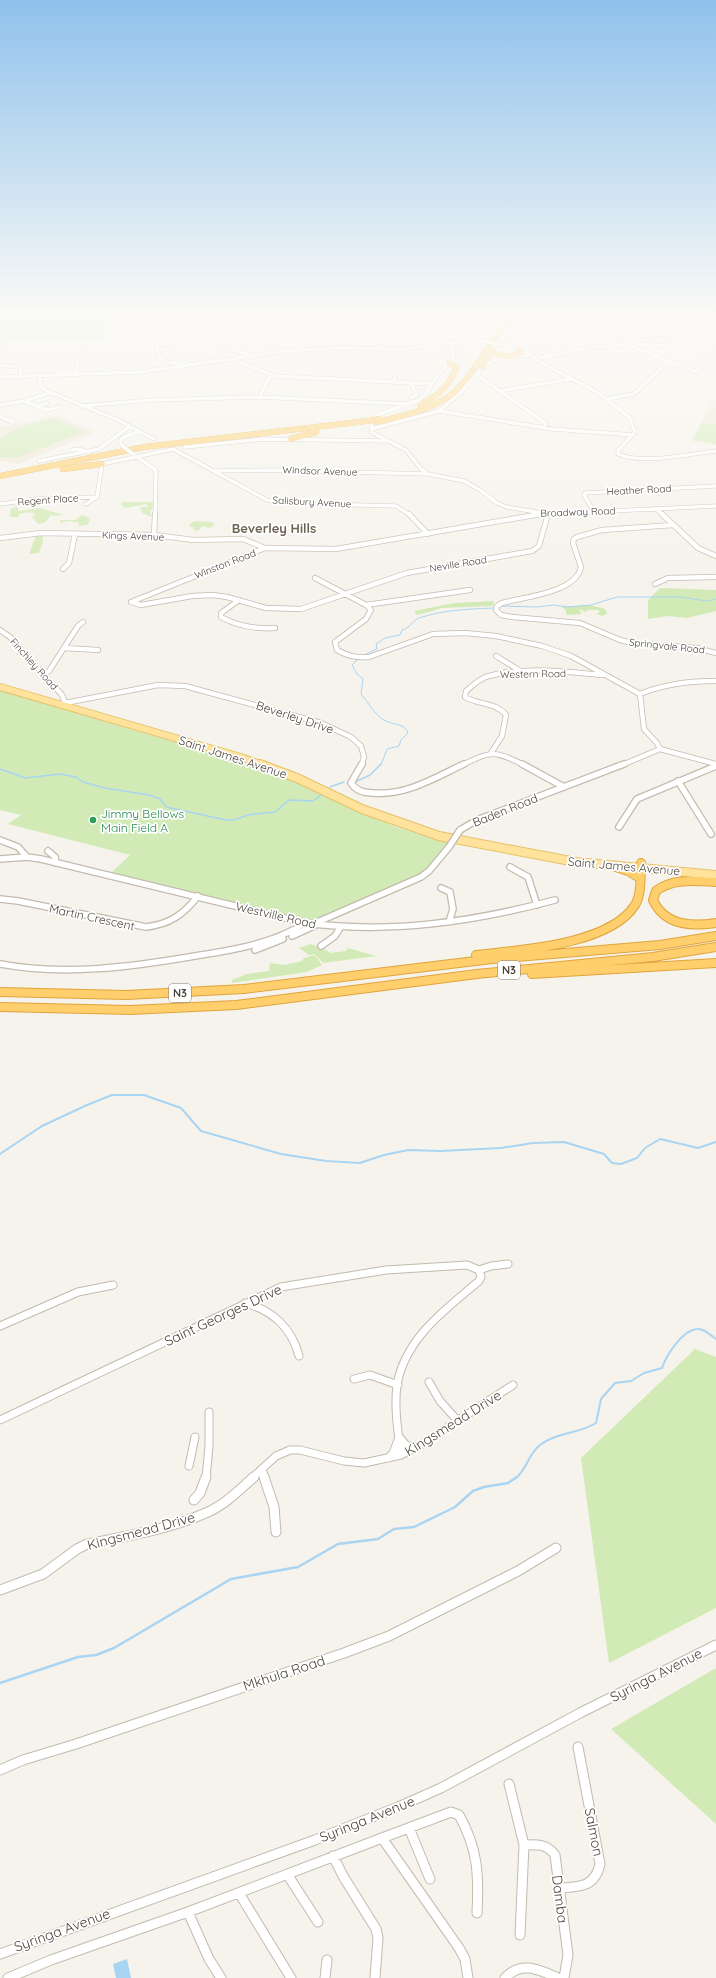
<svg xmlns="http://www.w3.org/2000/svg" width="716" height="1978" font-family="Quicksand,sans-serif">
  <rect width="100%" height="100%" fill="#f6f3ec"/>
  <path fill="#efe8d6" d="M713 400 716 401V445L691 441Z
    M57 416 95 432 19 464 0 461V427Z"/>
  <path fill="#d2eab5" d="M0 316H108L103 339 0 341Z
    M53 418 84 432 16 458 0 457V439C15 427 35 423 53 418Z
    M702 423 716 424V444L693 440Z
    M122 502H154L150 514 153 516 152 517 142 513 140 507H148L146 504 126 508 121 505Z
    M18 507V511L40 508 64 515 50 516 46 522 38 524 32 517 36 514 29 512 19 514V517H10L11 508Z
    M82 515 89 518 90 521 87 525 78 526 79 523 69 521 61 523 60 520H75Z
    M194 521 213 522 214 526 209 528 203 526 199 530 195 531 193 527H190L189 525Z
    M36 536H43V542L39 553 29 554Z
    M660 588 716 590V611L687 618 668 616 648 619V600Z
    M494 601 493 606 442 608 417 615 414 611 455 603Z
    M590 605 605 609 607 613 603 616 596 614 600 612 598 610H588L585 612 580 609 579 610 582 614 567 615 565 609 561 607Z
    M0 691 259 766 396 827 451 843 429 871 313 924 110 874 130 855 8 824 21 815 0 810Z
    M311 944 326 950 330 953 346 951 348 948 376 956 323 963 315 954 309 955 299 948Z
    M315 955 322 965 307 972 232 983V980L247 974 269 971 270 963 285 965 302 961 304 958Z
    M695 1349 716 1357V1608L609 1663 581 1458Z
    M716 1668V1824L611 1729Z"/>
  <path fill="#a9d4f2" d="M127 1959 131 1978H116L113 1964Z"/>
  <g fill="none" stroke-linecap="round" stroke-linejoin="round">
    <path stroke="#a9d4f2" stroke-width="1" d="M501 606 537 607 553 605 568 607 591 605 617 597H679L707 601 716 599
      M362 656 377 649 376 644 385 638 400 635 402 630C410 628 412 621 419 618 444 610 467 609 493 608
      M357 660 352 665 357 674 363 679 361 694C368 702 375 715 384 720 392 725 405 723 408 733L401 740 399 746 387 749 381 765"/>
    <path stroke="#a9d4f2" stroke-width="1.5" d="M0 769 25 778 60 774 76 777 83 782 105 788 149 795 160 799 166 807 226 820H234L248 815 275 812 289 800 313 801 321 795
      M355 782 370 775 381 764
      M330 787 344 782"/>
    <path stroke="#a9d4f2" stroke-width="2" d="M0 1154 42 1126 87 1105 112 1095H144L181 1108 201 1131 281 1154 326 1161 360 1163 384 1155 408 1150 440 1151 501 1148 533 1143 564 1142 604 1154 612 1163 621 1164 637 1158 645 1148 660 1139 698 1148 716 1142
      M516 1478C527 1469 529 1453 540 1445 557 1432 579 1434 596 1423L601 1399 615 1383 631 1381 644 1373 662 1368C666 1356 682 1330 697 1329 704 1328 710 1335 716 1339"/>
    <path stroke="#a9d4f2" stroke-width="2.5" d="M0 1683 78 1657 96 1655 114 1648 231 1579 298 1567 338 1544 378 1539 394 1529 414 1527 455 1507 473 1491 484 1487 508 1483 517 1477"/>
    <path fill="#a9d4f2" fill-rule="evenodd" d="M0 316H11L0 320Z"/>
    <g stroke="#c2bbae" stroke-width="4.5">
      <path id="minor-far4" d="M142 316 144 325 156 339 159 357 166 362 181 364
        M215 316 224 318 236 316
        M428 316 422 326 424 329C442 333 457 326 472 316
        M519 316 512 326V335L548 355
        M691 316 716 324
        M600 323 613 316
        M144 325 186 316
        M366 325 384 349
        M368 327 415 316
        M258 332 362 320
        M511 332 657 321 715 342 712 345 669 361 634 394 607 399
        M655 334 673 336 682 341 669 346 633 344 638 337Z
        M156 338 172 332
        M462 340 496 316
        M449 342 453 349 454 357 435 379 426 394 419 400 379 414 371 422 373 433 406 450 421 469 428 474 464 481 480 490 497 503 507 507 548 514 716 506
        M220 344 230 350 256 356
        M0 345H4
        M158 345 170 344 173 353
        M509 345 524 351 547 366 597 392 629 417 635 432 618 450V454C644 465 688 454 716 451
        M631 346 694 371 700 369 699 366
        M535 359 589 348 633 344
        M232 360 276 376 432 384
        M0 365 20 367 21 376
        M76 375 78 360 84 352
        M477 375 544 422 546 424 544 428
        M39 376 41 387 45 390 118 420 154 439
        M0 377 140 372 286 351 337 348 402 349 473 340
        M393 382 396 373
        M499 391 571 379
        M260 397 268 379 272 376
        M411 398 417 395 412 386 414 383
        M24 401 47 410 60 407
        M0 405 24 401 50 393
        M81 406 151 400 260 397 407 404
        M37 407 47 403
        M439 411 460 393 486 364 500 359 530 355
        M0 417 13 422
        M371 429 439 411 552 429 634 435
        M185 447 263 439 387 441
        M125 448 120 443 122 438 140 431
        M72 450 81 449 88 452
        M137 457 156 470 155 515
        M39 461 99 449 130 426
        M214 471 273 470 427 474
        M0 504 37 499 97 497
        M86 504 97 497 102 464 173 449 267 500 281 503 396 506 410 515
        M656 509 663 515
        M594 512 584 495 585 493 716 486
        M535 515 542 514"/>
    </g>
    <g stroke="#c2bbae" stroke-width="6">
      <path id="minor-far3" d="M409 514 428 534
        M541 514 336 549 265 548 131 602 141 605 192 596 213 595 227 597 266 608 301 609 407 573 532 551 539 546 548 514
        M662 514 698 548 716 556
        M673 525 602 530 577 537 574 539 573 543 581 567C576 593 523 597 502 603L497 606 496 610 501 615 512 617 580 623 620 640 632 643 697 648 716 653
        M154 535 155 514
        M0 538 41 533 154 535 194 540 243 539 265 548
        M63 569 69 563 75 534
        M315 578 366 605 371 610 366 619 335 642 337 650C348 656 356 658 369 657L433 634 465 633 496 636 542 646 571 656 640 694
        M655 584 668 578 716 577
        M239 600 221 613V617C237 626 257 629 275 628
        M366 605 470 590
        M0 630 10 637 62 695 65 702
        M64 648 98 650
        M496 656 522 672
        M44 675 49 671 78 626 83 622
        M640 694C664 684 690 681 716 681
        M60 704 158 685 185 686 321 723 351 737 361 746 364 757 362 765
        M660 749 716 764
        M491 753 502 736 506 715C496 702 478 705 465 697L466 691C473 685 480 678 489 676 523 666 569 672 603 675
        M462 765C491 751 494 750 524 765
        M622 765 660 749 657 743 644 729 640 694"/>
    </g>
    <g stroke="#c2bbae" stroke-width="8">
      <path id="minor-far2" d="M362 764 351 783C356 791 364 793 373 793 406 796 434 778 464 764
        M522 764 564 787
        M678 781 711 834
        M619 827 637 799 716 766
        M460 830 477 820 624 764
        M0 840 18 847 27 857
        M48 851 55 857 56 863
        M0 859 27 857 41 859 305 923C390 934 473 922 555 900
        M510 867 528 877 537 905
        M441 888 450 892 453 909 449 922
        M0 899 18 901 146 927C170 924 183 915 198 896
        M313 924 421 877 429 871 449 847
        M292 936 316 925
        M321 946 335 936 340 928
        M255 950 283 939
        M0 964C64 976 131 967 195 956 232 950 273 944 305 923"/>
    </g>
    <g stroke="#c2bbae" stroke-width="9">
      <path id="minor-far1" d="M479 1270 491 1266 508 1264
        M245 1303C272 1310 292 1328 299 1356
        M0 1326 78 1292 113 1285
        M354 1379 370 1375 398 1385
        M429 1382 440 1401 458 1421
        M0 1420 281 1287 386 1270 467 1265 479 1270
        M400 1438 407 1446H417
        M401 1455C398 1432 394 1408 397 1385 405 1338 446 1309 479 1281L481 1277 479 1270
        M388 1458 393 1453 398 1440
        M189 1466 195 1437
        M262 1469 265 1478
        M206 1478 209 1446V1412
        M252 1478 276 1456 290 1450H300L344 1461 364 1463 401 1455 422 1444 513 1385"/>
    </g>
    <g stroke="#c2bbae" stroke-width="11">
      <path id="minor" d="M264 1477 274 1507 276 1532
        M194 1500 200 1493 206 1477
        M0 1590 43 1574 77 1549 87 1544C128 1536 170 1529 208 1512 226 1504 240 1489 254 1477
        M0 1770 23 1760 76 1744 344 1653 389 1636 518 1571 556 1548
        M509 1784 524 1845
        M409 1828 430 1879
        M333 1856 343 1876 376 1929 378 1938 375 1978
        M287 1874 318 1922
        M559 1888C580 1887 595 1887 600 1864L578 1747
        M239 1893 291 1978
        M188 1912 209 1959 221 1978
        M520 1935 524 1845C537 1844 547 1844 555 1855L568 1955 564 1978
        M0 1954 315 1840 398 1807 441 1788 580 1713 716 1645
        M8 1978 51 1960 188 1912 382 1838
        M325 1978 327 1960
        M468 1978 465 1959 459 1948 382 1838 451 1812 459 1815C478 1849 479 1875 477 1913
        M505 1978C521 1960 540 1970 558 1978"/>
    </g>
    <g stroke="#e6c16a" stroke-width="8">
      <path id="major-far1" d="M0 687 244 758 263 765"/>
    </g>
    <g stroke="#e6c16a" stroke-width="10">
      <path id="major" d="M260 764 297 778 362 809 439 836 576 862 716 875"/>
    </g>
    <g stroke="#e0a43c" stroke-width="6">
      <path id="highway-far1" d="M492 350C500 358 509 357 519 354L521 351 519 349
        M482 367 490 353
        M420 405C438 396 449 386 457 367L449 363
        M377 422C402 416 428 411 449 396 472 380 490 338 512 316
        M291 439 316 432
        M63 469 102 464
        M0 476 144 447 367 421"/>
    </g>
    <g stroke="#e0a43c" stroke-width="10">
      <path id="highway" d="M613 866 628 871 640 878
        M716 882C695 881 673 878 656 891L653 900C664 925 691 927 716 923
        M476 955C519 950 610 945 635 905 642 894 640 876 641 863
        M532 974 716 963
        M0 992 126 995 244 989 492 959 660 945 716 936
        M0 1007 130 1010 236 1005 477 974 653 957 716 947"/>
    </g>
    <use href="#minor-far4" stroke="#fff" stroke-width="3.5"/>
    <use href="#minor-far3" stroke="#fff" stroke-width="4.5"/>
    <use href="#minor-far2" stroke="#fff" stroke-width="5.5"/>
    <use href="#minor-far1" stroke="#fff" stroke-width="7"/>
    <use href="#minor" stroke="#fff" stroke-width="9"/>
    <use href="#major-far1" stroke="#ffe39c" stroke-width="6"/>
    <use href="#major" stroke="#ffe39c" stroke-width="8"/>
    <use href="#highway-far1" stroke="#ffcf6e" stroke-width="5.5"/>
    <use href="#highway" stroke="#ffcf6e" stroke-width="8"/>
    <g stroke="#c2bbae" stroke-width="4.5" stroke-linecap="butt">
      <path id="minor-bridge-far1" d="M473 340 509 345
        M125 448 133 454"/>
    </g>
    <g stroke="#c2bbae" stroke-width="8" stroke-linecap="butt">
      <path id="minor-bridge" d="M449 847 460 830"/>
    </g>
    <g stroke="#e0a43c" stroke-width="6" stroke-linecap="butt">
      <path id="highway-bridge" d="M367 421 380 419"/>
    </g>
    <use href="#minor-bridge-far1" stroke="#fff" stroke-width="3.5"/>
    <use href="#minor-bridge" stroke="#fff" stroke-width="5.5"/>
    <use href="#highway-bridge" stroke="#ffcf6e" stroke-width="5.5"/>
  </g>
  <linearGradient id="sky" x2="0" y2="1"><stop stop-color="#8fc1ec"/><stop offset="0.53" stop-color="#fbfaf6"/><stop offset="1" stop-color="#fbfaf6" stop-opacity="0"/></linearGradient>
  <rect width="716" height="593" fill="url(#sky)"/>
  <circle fill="#2e9e5b" stroke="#fff" stroke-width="1.5" cx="93" cy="820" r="4"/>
  <g text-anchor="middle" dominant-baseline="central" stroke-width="3.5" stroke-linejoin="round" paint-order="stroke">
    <g font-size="10" fill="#4b4439" stroke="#fff">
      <text transform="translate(320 471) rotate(2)">Windsor Avenue</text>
      <text transform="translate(639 490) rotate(-3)">Heather Road</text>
      <text transform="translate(48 500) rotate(-4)">Regent Place</text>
      <text transform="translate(312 502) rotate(3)">Salisbury Avenue</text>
      <text transform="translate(578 512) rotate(-2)">Broadway Road</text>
      <text transform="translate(133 536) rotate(2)">Kings Avenue</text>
      <text transform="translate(225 564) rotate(-21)">Winston Road</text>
      <text transform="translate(458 564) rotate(-9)">Neville Road</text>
      <text transform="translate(667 646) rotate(6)">Springvale Road</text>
      <text transform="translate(34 664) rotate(48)">Finchley Road</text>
      <text transform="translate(533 674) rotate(-1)">Western Road</text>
    </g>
    <g fill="#fff" stroke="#817c74" stroke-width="1">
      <rect x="498" y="961" width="22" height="18" rx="3"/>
      <rect x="169" y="984" width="22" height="18" rx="3"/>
    </g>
    <g font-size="11" font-weight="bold" fill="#4b4439">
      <text x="509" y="970">N3</text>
      <text x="180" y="993">N3</text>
    </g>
    <g font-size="12" fill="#4b4439" stroke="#fff">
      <text transform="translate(295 717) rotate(18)">Beverley Drive</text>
      <text transform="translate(233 757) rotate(18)">Saint James Avenue</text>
      <text transform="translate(505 810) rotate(-22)">Baden Road</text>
      <text transform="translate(624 866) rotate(5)">Saint James Avenue</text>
      <text transform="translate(276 915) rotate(13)">Westville Road</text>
      <text transform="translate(92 917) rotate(12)">Martin Crescent</text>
    </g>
    <g font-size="12" fill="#27864d" stroke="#fff" text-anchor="start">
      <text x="101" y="813">Jimmy Bellows<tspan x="101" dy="14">Main Field A</tspan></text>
    </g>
    <g font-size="13" font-weight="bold" fill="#6e6250" stroke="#fff">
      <text x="274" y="528">Beverley Hills</text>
    </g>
    <g font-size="14" fill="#4b4439" stroke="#fff">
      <text transform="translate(223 1315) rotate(-25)">Saint Georges Drive</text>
      <text transform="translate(453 1423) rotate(-32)">Kingsmead Drive</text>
      <text transform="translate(141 1531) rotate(-15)">Kingsmead Drive</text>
      <text transform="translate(284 1673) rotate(-18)">Mkhula Road</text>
      <text transform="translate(656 1675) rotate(-27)">Syringa Avenue</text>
      <text transform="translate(367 1819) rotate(-22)">Syringa Avenue</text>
      <text transform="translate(594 1832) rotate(79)">Salmon</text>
      <text transform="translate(560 1899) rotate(83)">Damba</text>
      <text transform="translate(62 1930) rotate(-20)">Syringa Avenue</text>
    </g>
  </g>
</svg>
